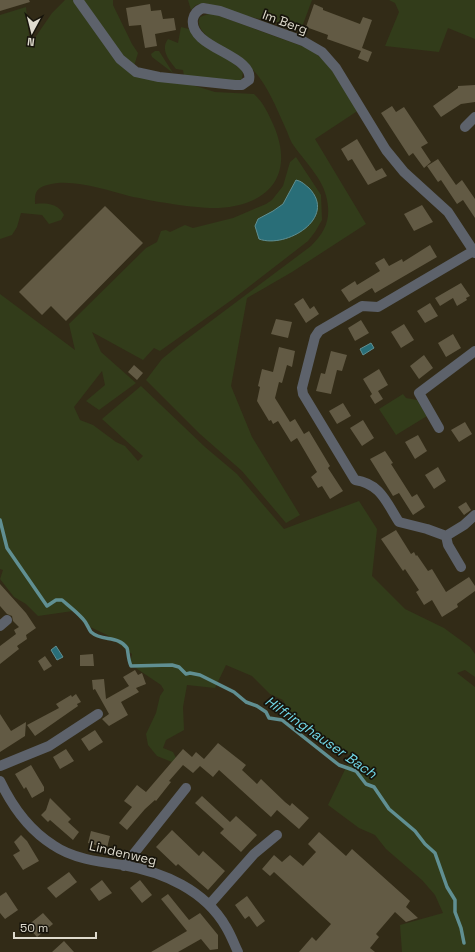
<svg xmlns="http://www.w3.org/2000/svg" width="475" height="952" font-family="'Space Grotesk',sans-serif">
  <rect width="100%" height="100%" fill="#322b17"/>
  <path fill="#323c1a" d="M65 0H74L118 62 215 92 254 94C263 102 268 113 273 124 295 173 271 205 219 208 196 209 152 201 129 196 105 190 64 175 40 188 34 192 35 199 35 204 46 203 58 203 64 215L61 220 49 224 42 215 21 213 17 227 12 235 0 239V15L26 7 30 45 52 13Z
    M81 0H113V5L132 44 138 53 134 66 121 56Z
    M188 0H312L302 27 240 15 205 3 196 5 191 10Z
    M389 0H475V39L448 28 439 52 385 46 399 12 395 3Z
    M211 13 310 49 327 63 358 110 365 106 315 139 366 224 292 272 247 298 231 386 252 437 300 515 286 523 242 471 200 434 146 380 162 359 179 345 311 246C325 232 331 220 327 200 324 180 306 163 294 146 290 141 288 133 285 127 275 105 265 79 246 63 235 53 191 35 200 17Z
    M181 27 189 29 243 71 242 79 238 82 184 76 183 70 176 69C169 60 160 50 168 39L178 43Z
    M155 51H159L173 73 152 57 151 54Z
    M296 157 321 195 322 220 315 232 308 241 233 299 160 351 154 348 143 360 92 332 101 352 136 383 99 410 86 401 105 385 102 371 74 407 80 420 93 425 116 442 125 446 138 461 143 456 102 419 141 386 205 447 237 474 284 529 359 501 377 529 372 576 405 609 444 628 470 647 475 654V677L465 670 457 673 475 687V952H402L400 925 443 913 435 895 422 880 386 849 375 835 359 828 328 805 352 755 340 752 331 740 291 717 283 700 270 694 252 676 226 665 215 688 187 685 183 707 184 730 166 740 163 748 173 752 177 760 172 762 157 756 148 745 146 734 156 713 160 696 164 690 161 685 130 664 132 654 107 635 86 625 73 611 38 616 26 604 14 597 0 579 3 570 0 569V294L75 350 69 324 146 248 157 242 161 231 166 230 170 232 185 225 193 228 233 218 266 204 272 200 283 186 290 162Z
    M403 394 406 398 417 400 427 416 396 435 379 409Z"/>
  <path fill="#296e78" stroke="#608f92" d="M296 180C302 181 305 185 309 188 338 218 286 249 259 239L255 226 258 219 273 211 283 204Z
    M371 343 374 348 363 355 360 349Z
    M56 646 63 657 57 660 51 650Z"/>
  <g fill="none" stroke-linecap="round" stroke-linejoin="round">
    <path stroke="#608f92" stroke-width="3.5" d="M0 520 7 548 47 606 56 600H62C69 606 77 612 83 619 87 623 88 628 91 632 102 642 118 635 127 648 128 650 128 660 131 666L172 665 179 667 186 674 190 673 200 675 234 692 246 702 257 706 266 712 269 718 282 720 339 765 356 771 366 784 374 787 389 809 415 831 425 844 435 853 447 887 455 900V912L461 928 464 943"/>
  </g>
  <path fill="#625a44" d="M0 0H29L30 2 0 11Z
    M150 4 151 11 161 10 163 19 174 18 176 30 155 34 157 46 145 48 141 25 129 26 126 8Z
    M314 4 323 8V10L360 24 363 17 372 20 362 48 372 52 368 62 358 58 361 51 327 39 328 35 306 27Z
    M475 85V102L461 104 441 117 433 106 458 88V86Z
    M392 106 396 112 404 107 428 143 421 147 431 162 424 168 413 153 409 156 381 113Z
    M357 139 376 171 382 168 387 176 368 185 352 159 348 161 341 149Z
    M438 159 456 185 462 180 475 199V218L463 200 457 204 441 180 438 182 427 166Z
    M422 205 433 222 414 231 404 214Z
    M105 206 143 243 66 321 51 306 42 315 19 292Z
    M430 245 437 257 375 293 372 288 349 302 341 290 355 281 357 285 380 271 375 263 384 258 389 266 402 259 403 262Z
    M461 283 470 296 466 298 467 300 457 306 453 298 440 306 435 298Z
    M303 298 310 309 314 306 319 314 306 323 294 304Z
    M430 303 438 316 425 323 417 311Z
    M276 319 292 322 288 338 271 334Z
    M361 320 369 333 355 341 348 328Z
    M404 324 414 340 401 348 391 332Z
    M453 334 461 348 446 357 438 343Z
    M279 347 295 351 292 367 287 365 282 383 279 382 275 398 290 422 295 419 304 434 309 431 330 466 328 468 343 491 330 499 322 486 318 488 311 477 317 472 297 438 291 442 278 421 273 424 271 420 269 421 257 401 260 387 258 386 262 369 273 372Z
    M331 351 347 355 342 371 337 370 331 394 316 391 321 373 325 374Z
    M424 355 433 368 419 379 410 366Z
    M134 365 143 373 137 380 128 372Z
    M379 369 388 385 378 391 383 399 375 404 370 396 372 394 363 379Z
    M343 403 351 416 337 424 329 411Z
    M363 420 374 438 362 446 350 428Z
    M465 422 472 434 459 442 451 430Z
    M418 435 427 451 415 459 405 442Z
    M385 451 393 463 391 464 412 497 417 494 425 507 413 515 399 493 393 496 370 459Z
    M438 467 446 481 434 489 425 475Z
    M466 502 471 510 464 515 458 507Z
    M396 530 411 554 414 552 416 556 417 555 428 571 432 569 446 592 469 577 475 586V591L457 604 458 607 442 617 432 600 424 605 416 592 419 590 405 569 403 571 381 539Z
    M0 584 26 613 36 628 26 635 27 639 17 646 19 649 0 664V646L16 634 14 630 19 627 13 621 12 616 7 614 0 606Z
    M93 654 94 666H80V655Z
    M45 656 52 666 44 671 38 661Z
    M135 670 138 675 142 673 146 684 136 688 139 692 121 702 128 715 109 726 102 719 109 714 95 689 93 690 92 680 104 679 106 699 129 686 123 677Z
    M76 694 81 702 77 704 78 706 35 736 27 725 59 708 56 704 71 695 72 697Z
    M0 714 11 731 26 722 25 736 0 752Z
    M95 730 103 742 89 751 81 739Z
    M218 743 246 765 242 770 257 784 261 779 285 802 290 806 292 803 309 818 299 829 277 810 271 817 219 770 213 777 200 766 193 773 183 765 169 781 171 782 156 801 155 800 145 809 127 830 119 823 132 807 124 801 137 785 146 792 183 749 192 757 196 752 204 759Z
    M66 749 74 761 60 769 53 757Z
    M31 765 44 787V791L32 798 26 787 24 789 15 774Z
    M202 796 230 822 236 816 257 835 241 852 220 833 224 829 195 803Z
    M50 798 71 819 68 822 79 832 73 840 50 820 48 822 41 815 46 810Z
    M172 830 199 856 203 851 225 871 208 890 178 864 176 866 156 847Z
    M91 831 110 836 107 848 88 843Z
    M319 832 346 856 352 849 410 901 406 907 418 918 406 922 395 912 376 934 379 937 370 948 375 952H299L312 937 316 941 331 924 274 872 270 876 262 869 274 855 282 862 290 855 303 866 316 852 308 844Z
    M21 835 27 841 39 861 23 870 13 855 20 851 14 842Z
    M69 872 77 882 56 898 47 888Z
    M102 880 112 893 99 901 90 889Z
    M140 880 152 895 142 903 130 888Z
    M6 892 18 910 5 919 0 913V896Z
    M168 894 189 920 200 913 218 935V949L210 950 201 939 178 952H151L187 931 161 899Z
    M247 896 265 921 257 927 249 916 245 919 235 905Z
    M43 913 53 924 37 937 27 926Z
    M64 941 74 952H52Z"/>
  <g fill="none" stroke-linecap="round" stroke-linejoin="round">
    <path stroke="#5d626b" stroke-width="10" d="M78 0 120 59 136 72 159 77 235 85H242L249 80C255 55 188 48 193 19 194 14 198 10 203 8L220 11 303 41 322 52 336 68 386 150 404 172 448 212 475 253
      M465 127 475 117
      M439 428 419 393 475 351
      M446 536 427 529 399 522C386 502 381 484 355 480L303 394 302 388 315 337 319 331 362 306 378 307 475 250
      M461 567 448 545 446 536 464 525 475 515
      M0 626 7 620
      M0 766 49 746 98 714
      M0 781C12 806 29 830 53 845 73 859 100 862 123 865 163 872 205 890 226 927 231 935 234 944 238 952
      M124 866 186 788
      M209 905 254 854 277 835"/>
  </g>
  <g text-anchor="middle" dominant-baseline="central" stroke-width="3.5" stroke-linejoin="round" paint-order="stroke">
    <g font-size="13" fill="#dfdbce" stroke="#17140b">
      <text transform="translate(285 22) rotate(20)">Im Berg</text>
      <text transform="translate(123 853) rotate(13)">Lindenweg</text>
    </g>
    <g font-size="14" font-style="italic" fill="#72daea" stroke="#17140b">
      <text transform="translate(321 737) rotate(35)">Hilfringhauser Bach</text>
    </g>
  </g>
  <g transform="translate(32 32) rotate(187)" stroke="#17140b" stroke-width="3" paint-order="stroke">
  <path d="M0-3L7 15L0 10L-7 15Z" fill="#dfdbce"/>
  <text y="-6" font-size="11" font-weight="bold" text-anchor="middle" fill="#dfdbce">N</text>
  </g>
  <path d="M14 932v6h82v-6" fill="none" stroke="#dfdbce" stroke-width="2"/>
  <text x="20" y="932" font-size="12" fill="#dfdbce" stroke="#17140b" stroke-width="3" paint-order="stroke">50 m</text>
</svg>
